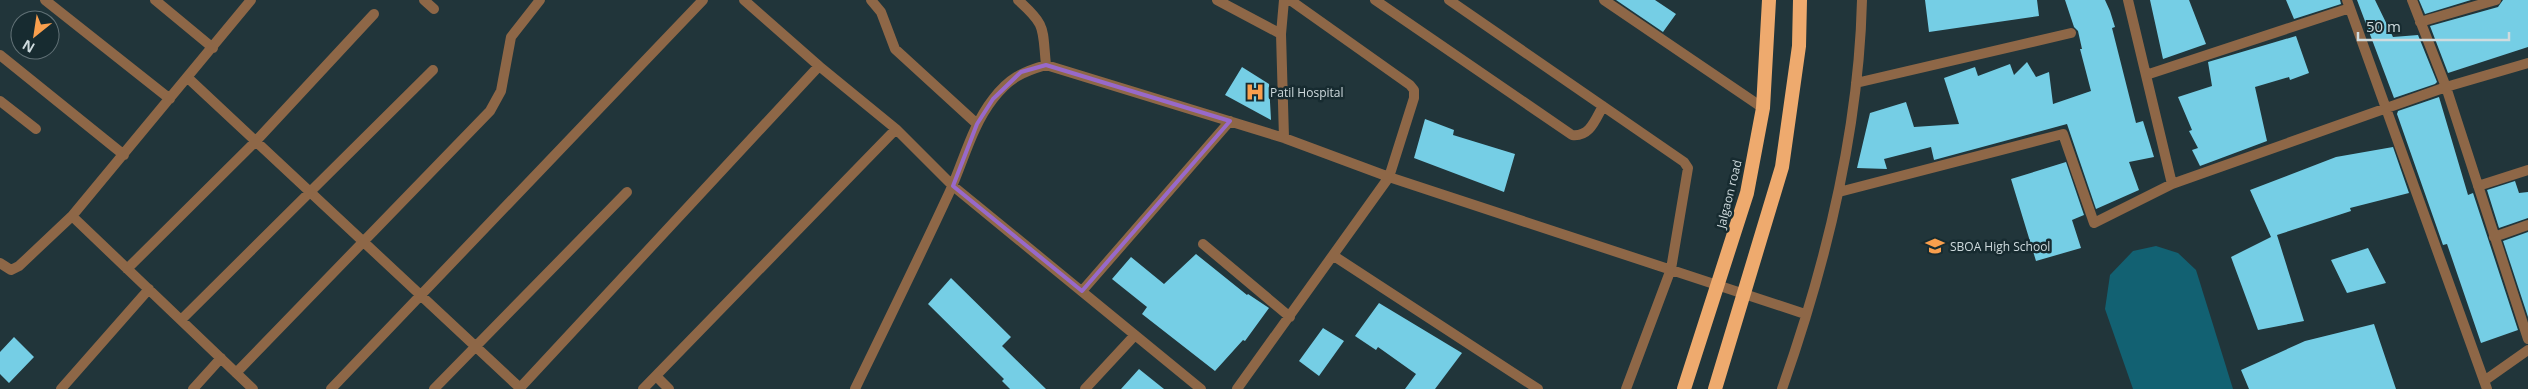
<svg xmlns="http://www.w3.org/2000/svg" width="2528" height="389" font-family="'Open Sans',sans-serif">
  <rect width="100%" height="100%" fill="#21353a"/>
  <path fill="#126172" d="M2156 246 2178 253 2196 270 2233 389H2133L2105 309 2110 275 2133 251Z"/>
  <path fill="#75cee5" d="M1616 0H1655L1676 14 1663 32Z
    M1925 0H2037L2039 16 1929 32Z
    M2065 0H2105L2110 11 2115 27 2112 28 2136 123 2143 121 2154 157 2129 162 2139 190 2096 209 2067 124 1934 160 1931 147 1884 159 1887 169 1857 168 1870 113 1906 102 1914 127 1959 124 1944 78 1975 67 1978 76 2010 64 2014 75 2027 62 2036 77 2049 72 2053 104 2091 91 2080 49H2082L2078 31 2074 27Z
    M2150 0H2189L2206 44 2163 59Z
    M2286 0H2340L2341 4 2294 19Z
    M2357 0H2375L2393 37 2418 35 2437 82 2435 84 2394 98Z
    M2419 0H2471L2425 14Z
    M2503 0H2528V47L2448 73 2430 26 2498 7Z
    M2296 36 2309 73 2290 80 2289 77 2255 87 2267 141 2200 166 2192 150 2198 148 2189 131 2192 130 2178 97 2212 86 2208 62Z
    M1242 67 1269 84 1271 120 1225 95Z
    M2439 97 2468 195 2473 193 2518 330 2481 343 2447 244 2443 245 2397 114 2398 111Z
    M1425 119 1454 130 1453 135 1515 154 1504 192 1414 158Z
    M2393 147 2409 193 2350 208 2351 211 2277 235 2304 321 2258 330 2231 257 2271 237 2250 190 2336 157Z
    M2066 162 2084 215 2072 220 2081 248 2036 261 2011 179Z
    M2515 181 2519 193 2528 192V218L2499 228 2487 190Z
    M2528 232V317L2503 241Z
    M2368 248 2386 283 2347 293 2331 260Z
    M1196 254 1247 295 1248 294 1269 308 1245 341 1243 340 1215 371 1142 314 1147 307 1112 279 1131 257 1164 284Z
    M951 278 1011 337 1002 346 1046 389H1010L1002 381 1004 379 928 304Z
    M1379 303 1462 353 1435 389H1405L1416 374 1378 347 1376 350 1355 336Z
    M2374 324 2396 389H2249L2241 370 2305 341Z
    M1323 328 1344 341 1319 376 1299 361Z
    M14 337 34 357 9 383 0 374V352Z
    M1139 369 1164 389H1121Z"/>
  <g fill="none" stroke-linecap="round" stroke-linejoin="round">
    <path stroke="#8e6747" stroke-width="10" d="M45 0 170 99
      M155 0 213 48
      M251 0 72 216 253 389
      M424 0 434 9
      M744 0 819 66 896 129 953 186 1201 389
      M871 0 881 12 895 49 977 124
      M1018 0C1047 26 1042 27 1046 65
      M1217 0 1281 34
      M1284 0 1281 34 1284 138
      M1375 0 1572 135C1590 137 1595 120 1603 106
      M1449 0 1684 162 1688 168 1671 269 1626 389
      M1604 0 1763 108
      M2128 0 2172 184
      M2347 0 2487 389
      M2420 22 2496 0
      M0 55 124 155
      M2528 63 2446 87 2528 339
      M2146 75 2350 8
      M188 78 520 388
      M1856 83 2071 33
      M0 101 36 129
      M2478 186 2528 170
      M1839 192 2063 134 2094 223 2172 184 2446 87 2412 0
      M2494 237 2528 225
      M1203 244 1290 317
      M1334 256 1538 389
      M0 263 11 270 19 266 72 216
      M127 269 256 141 374 14
      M1082 291 1230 121
      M181 320 433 70
      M236 373 490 111 501 91 511 37 540 0
      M656 376 669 389
      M2484 381 2528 350
      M61 389 149 289
      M193 389 221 358
      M331 389 703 0
      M434 389 627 192
      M519 389 819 66
      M643 389 896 129
      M855 389C887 323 919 258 950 191 964 160 972 126 993 99 1009 78 1022 72 1046 65L1284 138 1389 177 1805 314
      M1085 389 1135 335
      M1237 389 1389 177 1414 98V90L1410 85 1290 0
      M1782 389C1825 267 1859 130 1862 0"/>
    <path stroke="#eeaa6e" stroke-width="14" d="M1684 389 1747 193 1763 108 1769 0
      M1715 389 1782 167 1799 46 1800 0"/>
  </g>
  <path fill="none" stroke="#9869ca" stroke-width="4" stroke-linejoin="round" d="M1046 65 1230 121 1082 291 953 186 977 124 993 99 1021 72Z"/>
  <defs>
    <g id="hospital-bare" transform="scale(1.5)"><path d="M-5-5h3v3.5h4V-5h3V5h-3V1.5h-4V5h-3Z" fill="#f99f4d" stroke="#172b30" stroke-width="2.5" paint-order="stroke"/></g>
    <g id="school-bare" transform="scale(1.5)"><path d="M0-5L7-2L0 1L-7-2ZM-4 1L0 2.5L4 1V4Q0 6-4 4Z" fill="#f99f4d" stroke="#172b30" stroke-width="2.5" paint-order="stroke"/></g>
  </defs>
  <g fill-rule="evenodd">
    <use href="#hospital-bare" x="1255" y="92"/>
    <use href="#school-bare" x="1935" y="246"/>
  </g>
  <g text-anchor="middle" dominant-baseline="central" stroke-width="5" stroke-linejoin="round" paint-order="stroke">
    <g font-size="12" fill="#cfdbde" stroke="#172b30" text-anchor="start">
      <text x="1270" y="92">Patil Hospital</text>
      <text x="1950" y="246">SBOA High School</text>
    </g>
    <g font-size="12" fill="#cfdbde" stroke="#172b30">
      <text transform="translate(1729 194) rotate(-76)">Jalgaon road</text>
    </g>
  </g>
  <g transform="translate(35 35) rotate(210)"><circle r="24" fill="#172b30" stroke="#617176"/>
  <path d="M0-4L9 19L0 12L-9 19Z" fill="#f99f4d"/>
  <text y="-8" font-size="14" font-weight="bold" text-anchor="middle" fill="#cfdbde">N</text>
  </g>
  <path d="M2358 32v8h151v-8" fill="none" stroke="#cfdbde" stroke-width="2.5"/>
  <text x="2366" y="32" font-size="15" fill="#cfdbde" stroke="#172b30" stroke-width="4" paint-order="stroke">50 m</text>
</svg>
